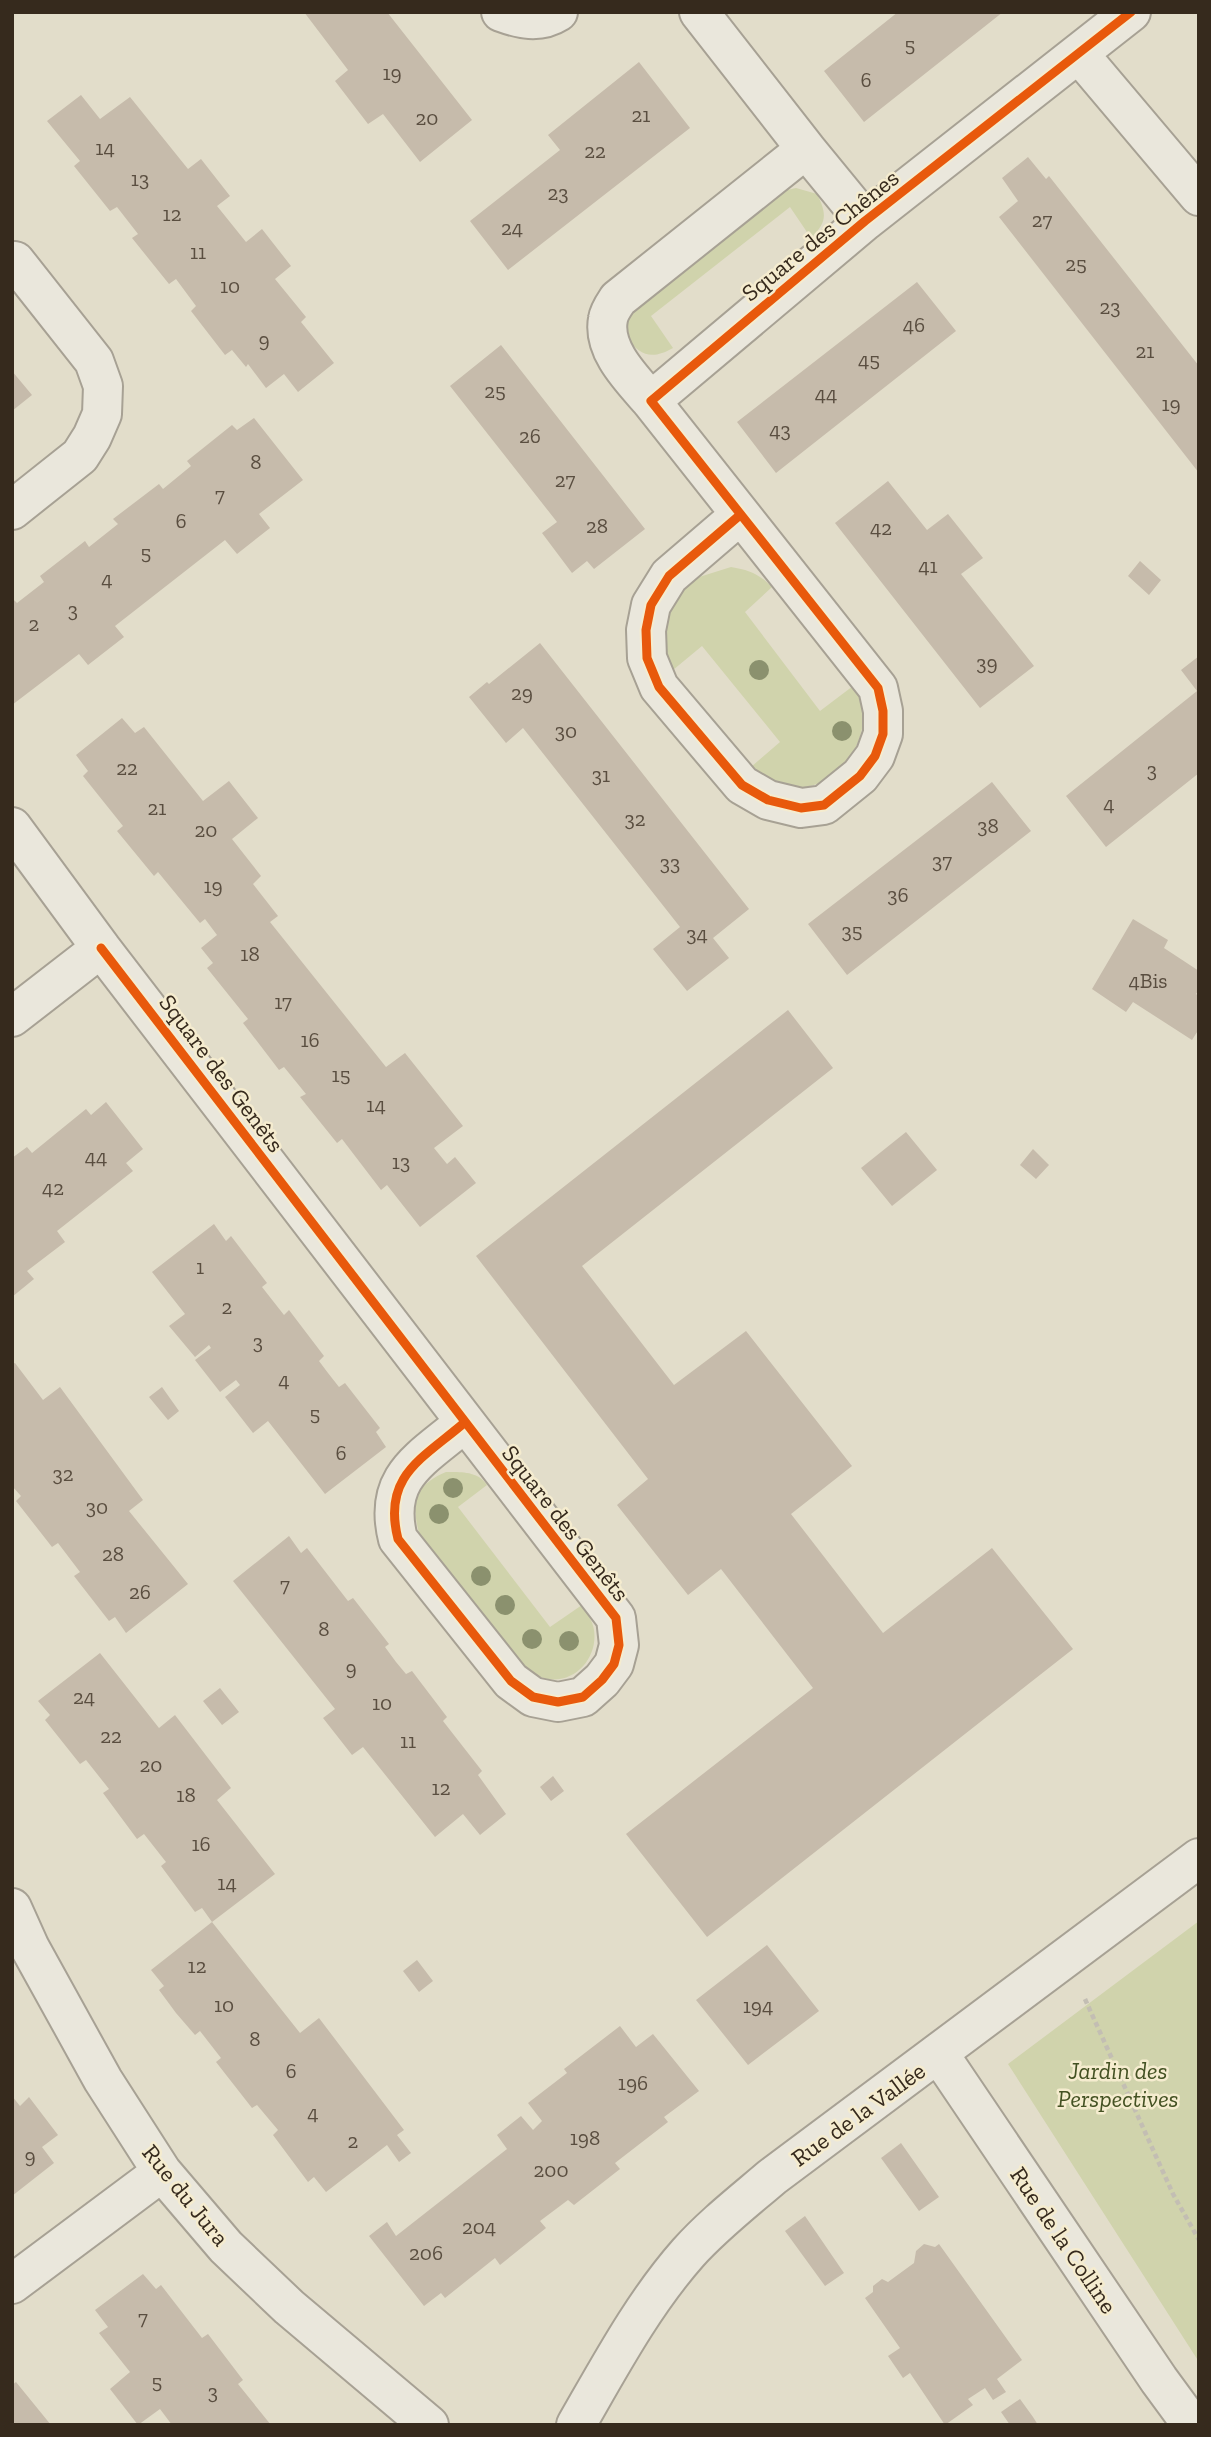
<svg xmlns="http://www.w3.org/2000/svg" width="1211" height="2437" font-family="'Zilla Slab',serif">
  <rect width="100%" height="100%" fill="#e2ddca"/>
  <path fill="#d0d3ac" d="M796 188 817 194C827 214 827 222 811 238L790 207 651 316 673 348C652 360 640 356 626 337L629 316 642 300 783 191Z
    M731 567C749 570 759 574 772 587L745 612 820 711 853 686C884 729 838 795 789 787 774 784 762 777 751 767L780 742 702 646 673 670 666 659 664 621 683 589 696 578Z
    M446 1472C461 1472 478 1471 487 1485L458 1507 550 1627 582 1605C586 1612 593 1621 594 1630 598 1656 577 1683 548 1679 541 1678 534 1674 527 1672L419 1533C411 1502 415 1485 446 1472Z
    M1199 1921V2362L1008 2064Z"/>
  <path fill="#c6bbab" d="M304 12H387L472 120 420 162 383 114 368 124 335 81 348 70Z
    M898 12H1003L864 122 824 71Z
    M639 62 690 128 508 270 470 221 560 150 548 135Z
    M81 95 100 119 130 97 188 169 201 159 230 196 217 206 246 242 262 229 291 266 275 279 306 317 301 322 334 363 298 392 284 374 266 388 248 364 246 367 232 350 225 355 191 311 196 306 176 279 169 284 132 238 138 234 117 207 110 211 74 166 80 161 47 121Z
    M1028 157 1046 179 1049 176 1199 366V473L999 217 1018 201 1002 178Z
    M917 282 956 331 776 473 737 422Z
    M501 345 645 529 594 569 587 561 572 573 542 533 557 522 450 386Z
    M12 371 32 395 12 411Z
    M254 418 303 480 259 514 270 528 237 554 225 540 115 626 124 637 88 665 79 654 12 705V598L17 603 44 582 40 576 85 541 89 547 118 524 113 519 159 484 163 489 191 466 187 461 232 425 237 430Z
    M888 481 927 530 948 514 983 558 961 574 1034 666 980 708 835 523Z
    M1140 561 1161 580 1149 595 1128 576Z
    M540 643 749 909 713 938 729 958 687 991 653 949 680 927 523 728 506 743 469 697 487 682 489 684Z
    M1199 656V773L1106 847 1066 796 1197 691 1181 670Z
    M122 718 135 733 144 727 203 801 229 781 258 818 232 839 261 876 253 884 278 916 270 922 386 1067 405 1053 463 1126 434 1148 447 1164 455 1157 476 1183 420 1227 387 1185 381 1190 342 1139 337 1143 300 1097 306 1094 284 1067 279 1070 243 1023 248 1019 207 968 213 963 201 948 217 935 205 919 200 923 158 872 154 876 117 831 123 826 83 776 88 771 76 755Z
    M992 782 1031 831 847 975 808 924Z
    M1133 919 1168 940 1164 948 1199 971V990L1196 994 1199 996V1029L1192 1040 1133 1002 1126 1012 1092 989Z
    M788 1010 833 1068 582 1266 674 1385 746 1331 852 1466 791 1514 883 1633 992 1548 1073 1649 707 1937 626 1834 813 1688 721 1569 688 1595 617 1505 648 1479 476 1256Z
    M106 1102 143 1149 126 1163 133 1171 57 1231 65 1242 27 1271 34 1279 12 1297V1158L27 1147 32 1153 86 1109 91 1115Z
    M906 1132 937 1170 892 1206 861 1168Z
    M1033 1149 1049 1165 1036 1179 1020 1165Z
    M214 1224 226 1241 231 1236 267 1283 262 1287 284 1315 289 1310 324 1356 319 1361 328 1373 339 1387 345 1383 380 1428 376 1432 386 1447 325 1494 268 1421 253 1433 225 1397 240 1385 236 1380 220 1392 195 1360 211 1348 209 1345 195 1357 169 1326 185 1314 152 1272Z
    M15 1363 43 1400 60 1387 143 1500 129 1511 188 1584 126 1633 115 1617 109 1621 74 1576 80 1572 58 1543 52 1547 16 1501 21 1496 12 1486V1364Z
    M162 1387 179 1411 168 1420 149 1397Z
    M289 1536 301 1553 307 1548 348 1601 353 1598 389 1644 385 1647 396 1662 406 1674 412 1671 447 1717 443 1721 482 1771 478 1775 506 1814 480 1835 463 1814 435 1837 363 1747 352 1755 323 1718 335 1709 233 1581Z
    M100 1653 159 1728 175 1715 231 1788 217 1800 275 1874 212 1922 202 1908 195 1912 161 1866 166 1862 144 1834 137 1839 103 1793 109 1789 86 1760 80 1764 45 1720 50 1715 38 1701Z
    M220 1688 239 1712 222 1725 203 1701Z
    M553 1776 564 1791 551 1801 540 1787Z
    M212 1922 300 2033 319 2018 404 2130 397 2135 411 2153 399 2162 387 2145 326 2192 314 2177 308 2182 273 2135 278 2130 257 2105 252 2108 216 2062 221 2058 200 2031 195 2035 176 2013 159 1990 164 1986 151 1970Z
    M767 1945 819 2011 748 2065 696 2000Z
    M417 1960 433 1981 419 1992 403 1971Z
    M620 2026 636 2047 653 2034 699 2091 664 2117 668 2122 615 2163 620 2169 574 2205 568 2200 540 2221 546 2228 500 2265 495 2258 445 2298 441 2293 424 2306 369 2236 387 2222 396 2236 507 2149 497 2135 521 2116 533 2130 542 2121 528 2103 567 2073 564 2069Z
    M12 2096 20 2106 29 2097 58 2135 42 2147 54 2163 12 2196Z
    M901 2143 939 2197 919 2211 881 2158Z
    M805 2216 844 2273 825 2286 785 2231Z
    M924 2244 935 2247 939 2244 1022 2360 997 2379 1006 2392 993 2400 985 2388 968 2399 973 2405 945 2425 910 2373 903 2378 888 2356 900 2348 865 2298 873 2292V2286L882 2279 888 2282 914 2263 916 2251Z
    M143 2274 156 2289 161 2285 202 2338 208 2334 243 2380 238 2384 271 2425H172L160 2409 138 2425 110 2389 130 2372 99 2333 108 2327 95 2310Z
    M16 2382 51 2425H12V2385Z
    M1020 2399 1033 2417 1038 2425H1010L1001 2412Z"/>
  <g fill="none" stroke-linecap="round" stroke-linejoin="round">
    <g stroke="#a7a194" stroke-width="42">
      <path id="street" d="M501 12C520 19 539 24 558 12
        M699 12 806 149
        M1079 54 1199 196
        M651 401C632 379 602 350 608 319 609 312 614 305 618 299L806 149 865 221
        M12 510 80 456 92 437 102 414 103 386 94 361 15 261
        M740 515 669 576 651 605 646 630 647 658 659 687 742 785 768 800 801 808 824 805 860 776 875 756 883 734V711L878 688 651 401 865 221 1131 12
        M12 827 101 948 12 1017
        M101 948 616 1618 619 1645 614 1664 602 1680 583 1697 558 1702 533 1697 511 1681 398 1539C382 1476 422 1459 464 1423
        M12 1908 30 1948 103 2080 162 2172 226 2247 289 2307 429 2425
        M939 2054 1159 2380 1192 2425
        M12 2284 162 2172
        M576 2425C610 2366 643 2304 688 2253 713 2225 744 2201 772 2177L1199 1858"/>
    </g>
    <path stroke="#c3beb3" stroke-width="4.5" stroke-dasharray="5 3.5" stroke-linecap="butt" d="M1085 1999 1173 2194 1199 2240"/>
    <use href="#street" stroke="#eae7dc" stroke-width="38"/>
    <g stroke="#f5eccf" stroke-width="13">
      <path id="cycleway" d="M740 515 669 576 651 605 646 630 647 658 659 687 742 785 768 800 801 808 824 805 860 776 875 756 883 734V711L878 688 651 401 865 221 1131 12
        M101 948 616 1618 619 1645 614 1664 602 1680 583 1697 558 1702 533 1697 511 1681 398 1539C382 1476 422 1459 464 1423"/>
    </g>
    <use href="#cycleway" stroke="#e8590c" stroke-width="9"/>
  </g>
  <g fill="#8b916e">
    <circle cx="759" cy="670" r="10"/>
    <circle cx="842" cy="731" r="10"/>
    <circle cx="453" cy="1488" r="10"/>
    <circle cx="439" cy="1514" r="10"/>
    <circle cx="481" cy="1576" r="10"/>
    <circle cx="505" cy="1605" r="10"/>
    <circle cx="532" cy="1639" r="10"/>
    <circle cx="569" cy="1641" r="10"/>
  </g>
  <g text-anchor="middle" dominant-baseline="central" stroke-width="5" stroke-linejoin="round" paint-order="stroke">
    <g font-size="21" fill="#5a4e40">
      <text x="910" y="44">5</text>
      <text x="392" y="72">19</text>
      <text x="866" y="79">6</text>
      <text x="641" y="114">21</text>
      <text x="427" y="117">20</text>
      <text x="105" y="147">14</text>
      <text x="595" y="150">22</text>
      <text x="140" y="178">13</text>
      <text x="558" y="192">23</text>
      <text x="172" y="213">12</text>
      <text x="1042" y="219">27</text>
      <text x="512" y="227">24</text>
      <text x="198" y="251">11</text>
      <text x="1076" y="263">25</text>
      <text x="230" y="285">10</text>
      <text x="1110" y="306">23</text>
      <text x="914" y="324">46</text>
      <text x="264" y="339">9</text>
      <text x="1145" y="350">21</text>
      <text x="869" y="359">45</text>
      <text x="495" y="390">25</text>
      <text x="826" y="393">44</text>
      <text x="1171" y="403">19</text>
      <text x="780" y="429">43</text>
      <text x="530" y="435">26</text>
      <text x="256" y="461">8</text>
      <text x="565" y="479">27</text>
      <text x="220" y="494">7</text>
      <text x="181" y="520">6</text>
      <text x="597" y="525">28</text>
      <text x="881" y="527">42</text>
      <text x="146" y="552">5</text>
      <text x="928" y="565">41</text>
      <text x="107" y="578">4</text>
      <text x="73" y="609">3</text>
      <text x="34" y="623">2</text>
      <text x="987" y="662">39</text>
      <text x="522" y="692">29</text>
      <text x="566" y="730">30</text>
      <text x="127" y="767">22</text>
      <text x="1152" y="769">3</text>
      <text x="601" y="774">31</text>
      <text x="1109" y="803">4</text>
      <text x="157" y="807">21</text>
      <text x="635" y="818">32</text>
      <text x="988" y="825">38</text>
      <text x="206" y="829">20</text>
      <text x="942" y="860">37</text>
      <text x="670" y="862">33</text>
      <text x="213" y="885">19</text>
      <text x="898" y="894">36</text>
      <text x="852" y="930">35</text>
      <text x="697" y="933">34</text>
      <text x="250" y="953">18</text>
      <text x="1148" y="980">4Bis</text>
      <text x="283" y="1001">17</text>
      <text x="310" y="1039">16</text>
      <text x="341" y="1074">15</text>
      <text x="376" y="1104">14</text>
      <text x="96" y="1156">44</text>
      <text x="401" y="1161">13</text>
      <text x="53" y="1187">42</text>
      <text x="200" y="1266">1</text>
      <text x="227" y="1306">2</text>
      <text x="258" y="1341">3</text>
      <text x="284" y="1379">4</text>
      <text x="315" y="1413">5</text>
      <text x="341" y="1452">6</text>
      <text x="63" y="1473">32</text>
      <text x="97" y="1506">30</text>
      <text x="113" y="1553">28</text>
      <text x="285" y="1584">7</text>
      <text x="140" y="1591">26</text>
      <text x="324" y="1628">8</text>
      <text x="351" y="1667">9</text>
      <text x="84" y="1696">24</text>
      <text x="382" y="1702">10</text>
      <text x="111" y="1735">22</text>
      <text x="408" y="1740">11</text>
      <text x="151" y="1764">20</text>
      <text x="441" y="1787">12</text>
      <text x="186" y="1794">18</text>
      <text x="201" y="1843">16</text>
      <text x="227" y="1882">14</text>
      <text x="197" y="1965">12</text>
      <text x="224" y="2004">10</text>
      <text x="758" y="2005">194</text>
      <text x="255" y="2038">8</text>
      <text x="291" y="2070">6</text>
      <text x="633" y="2082">196</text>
      <text x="313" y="2112">4</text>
      <text x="585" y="2137">198</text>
      <text x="353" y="2140">2</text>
      <text x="30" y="2155">9</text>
      <text x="551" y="2169">200</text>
      <text x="479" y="2226">204</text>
      <text x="426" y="2252">206</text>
      <text x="143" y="2317">7</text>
      <text x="157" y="2381">5</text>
      <text x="213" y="2391">3</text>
    </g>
    <g font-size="24" fill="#362a1d" stroke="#f5eccf">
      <text transform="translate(820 235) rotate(-39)">Square des Chênes</text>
      <text transform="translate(222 1073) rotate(53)">Square des Genêts</text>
      <text transform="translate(566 1523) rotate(52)">Square des Genêts</text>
      <text transform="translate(858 2114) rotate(-36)">Rue de la Vallée</text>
      <text transform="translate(186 2195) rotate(51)">Rue du Jura</text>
      <text transform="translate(1064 2240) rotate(56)">Rue de la Colline</text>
    </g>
    <g font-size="24" font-style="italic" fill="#445223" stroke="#f5eccf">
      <text x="1118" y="2070">Jardin des<tspan x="1118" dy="28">Perspectives</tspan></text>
    </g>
  </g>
  <rect width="1211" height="2437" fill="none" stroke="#362a1d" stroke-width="28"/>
</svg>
